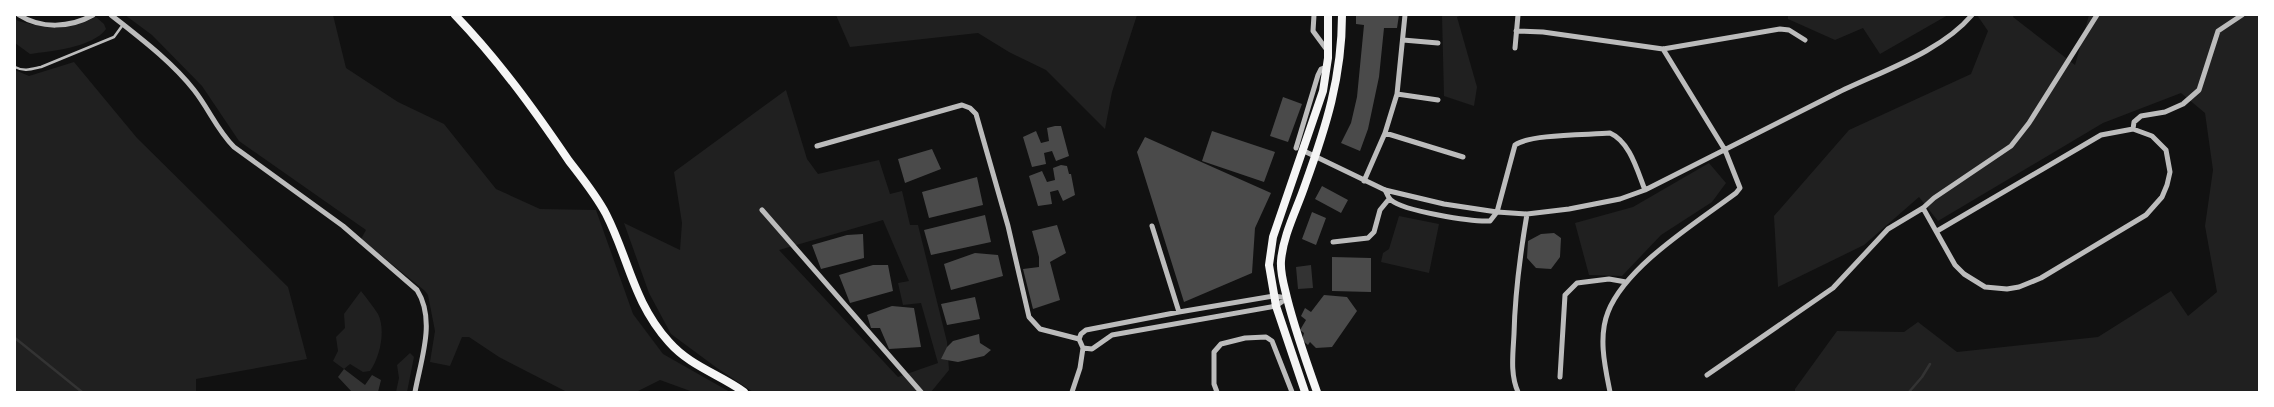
<svg xmlns="http://www.w3.org/2000/svg" width="2274" height="407" font-family="'Space Grotesk',sans-serif">
  <rect width="100%" height="100%" fill="#111"/>
  <path fill="#202020" fill-rule="evenodd" d="M125 15H333L346 68 398 102 444 124 496 189 540 209 596 210 633 314 663 354 730 392H693L660 380 636 392H567L499 357 469 337H462L450 366 430 362 435 331 428 295 425 291 361 239 366 230 239 141 202 86 152 35Z
    M836 15H1137L1112 92 1105 129 1046 70 1009 52 978 33 850 47Z
    M1442 15H1462L1457 17 1477 87 1474 106 1444 96Z
    M1788 15H1948L1880 54 1863 28 1835 40 1788 19Z
    M1977 15H2014L2013 17 2075 65 2089 15H2259V392H1795V389L1837 331 1904 332 1918 322 1957 352 2098 337 2171 291 2188 316 2217 292 2205 226 2213 170 2205 113 2181 93 2103 123 1938 221 1919 197 1864 245 1778 287 1774 216 1849 130 1971 74 1988 31Z
    M96 17 104 24 106 29C92 48 51 51 30 54L15 43V18L18 21C49 29 66 31 96 17Z
    M74 62 137 138 288 287 307 359 196 379V392H15V70L29 76Z
    M786 90 807 159 818 174 879 160 890 194 902 191 910 225H918L947 342 949 370 931 392H753L717 368 671 334 649 293 624 223 680 250 682 223 674 172ZM883 220 909 281 898 283 903 305 921 303 938 363 898 377 779 250Z
    M1709 163 1726 183 1712 202 1661 235 1622 276 1589 275 1575 223 1633 207Z
    M1399 216 1439 224 1429 273 1381 262 1383 253 1389 249Z
    M361 291C367 299 373 306 378 314 386 330 380 357 370 371L363 372 350 364 344 369 333 361 338 351 336 337 345 328 344 314Z
    M410 353 414 357 407 392H396L399 378 397 365Z"/>
  <path fill="#333" d="M1311 265 1313 288 1298 289 1296 267Z
    M344 369 365 385 372 375 381 380 378 392H352L338 377Z"/>
  <g fill="none" stroke-linecap="round" stroke-linejoin="round">
    <path stroke="#333" stroke-width="2.5" d="M15 338 82 392
      M1909 392 1922 377 1930 364"/>
  </g>
  <path fill="#4a4a4a" d="M1356 15H1399L1397 28H1384L1379 77 1368 129 1360 151 1341 143 1351 123 1357 97 1364 25 1356 24Z
    M1283 97 1302 104 1288 142 1270 136Z
    M1055 126H1061L1069 156 1056 161 1052 151 1044 153 1046 164 1032 167 1023 137 1036 131 1041 143 1049 141 1047 128Z
    M1212 131 1275 152 1264 182 1202 161Z
    M1145 137 1271 193 1255 228 1252 273 1184 302 1137 152Z
    M932 149 941 169 905 183 898 159Z
    M1061 165 1067 166 1069 174H1071L1075 195 1063 201 1058 190 1050 192 1052 204 1038 206 1029 176 1042 171 1047 182 1055 180 1053 168Z
    M977 177 983 205 929 218 922 192Z
    M1322 186 1348 200 1341 213 1315 199Z
    M1312 212 1326 218 1316 245 1302 239Z
    M985 215 991 242 931 255 924 230Z
    M1057 225 1066 253 1050 262 1060 300 1033 309 1023 269 1039 267V257L1032 231Z
    M1554 233 1561 238 1560 257 1551 269 1536 268 1527 258 1528 241 1541 234Z
    M863 234 864 258 821 269 812 245 847 235Z
    M975 253 998 255 1003 276 951 290 944 264Z
    M1332 257 1371 258V292L1332 291Z
    M873 265H888L893 291 850 303 839 275Z
    M1324 295 1347 297 1357 311 1332 347 1316 348 1310 342 1308 345 1302 340 1304 333 1300 330 1306 320 1301 316 1305 308 1311 312Z
    M975 297 980 319 947 325 941 304Z
    M892 306 914 308 921 347 889 349 880 328H871L867 315Z
    M979 334 980 343 991 350 984 356 958 362 941 359 947 347 953 341Z"/>
  <g fill="none" stroke-linecap="round" stroke-linejoin="round">
    <path stroke="#bcbcbc" stroke-width="2.5" d="M15 67C24 72 32 69 41 67L114 37 122 26"/>
    <path stroke="#bcbcbc" stroke-width="5" d="M19 15C41 29 70 28 93 15
      M111 15C140 38 171 61 194 90 209 109 217 130 234 147L343 226 417 290C436 320 421 359 415 392
      M1314 15 1313 31 1327 50
      M1516 31 1543 32 1663 49 1780 29 1789 30 1805 40
      M1403 40 1438 43
      M1515 48 1518 15
      M1397 94 1438 100
      M2133 129 2134 122 2141 116 2165 112 2183 104 2199 90 2218 31 2242 15
      M1385 133 1463 157
      M817 146 962 105 970 108 976 114 1008 226 1029 317 1040 329 1079 339
      M1296 148 1318 75 1321 69 1327 67
      M1304 151 1385 190 1444 204 1497 212 1527 214 1569 209 1620 199 1645 190C1709 158 1772 126 1835 94 1879 72 1940 53 1972 15
      M1364 181 1385 133 1397 94 1405 15
      M1385 190C1387 193 1388 198 1391 200 1403 211 1472 222 1490 221L1497 212 1515 145C1530 134 1589 135 1610 133 1630 142 1637 170 1645 190
      M1923 208 1955 265 1964 274 1985 287 2007 289 2019 287 2041 278 2146 215 2162 197 2167 185 2170 172 2166 150 2152 136 2133 129 2101 135 1937 231
      M762 210 921 392
      M1152 226 1179 312
      M1333 242 1368 238 1374 232 1380 210 1389 199
      M1079 339 1083 348 1092 349 1112 335 1276 306 1287 298
      M1079 339 1081 334 1086 330 1179 312 1274 296 1287 298
      M1707 375 1833 288 1888 229 1923 208 1934 198 2011 146 2029 123 2097 15
      M1560 377 1565 295 1577 283 1609 279 1626 282
      M1072 392 1080 368 1083 348
      M1217 392 1214 384V352L1221 344 1245 338 1266 337 1272 341 1292 392
      M1518 392C1510 374 1513 354 1514 334 1515 293 1520 255 1527 214
      M1610 392C1605 367 1598 337 1608 312 1626 266 1696 223 1736 193L1740 188 1725 150 1663 49"/>
    <path stroke="#f5f5f5" stroke-width="8" d="M455 15C499 61 533 108 569 161 582 178 596 195 606 214 629 259 633 302 669 342 690 366 719 374 744 392
      M1305 392 1276 306 1269 265 1273 237 1323 91 1328 58V15
      M1317 392C1306 361 1295 330 1287 298 1284 285 1280 273 1281 261 1283 235 1297 209 1305 185 1326 127 1342 77 1342 15"/>
  </g>
  <rect width="2274" height="407" fill="none" stroke="#ffffff" stroke-width="32"/>
</svg>
